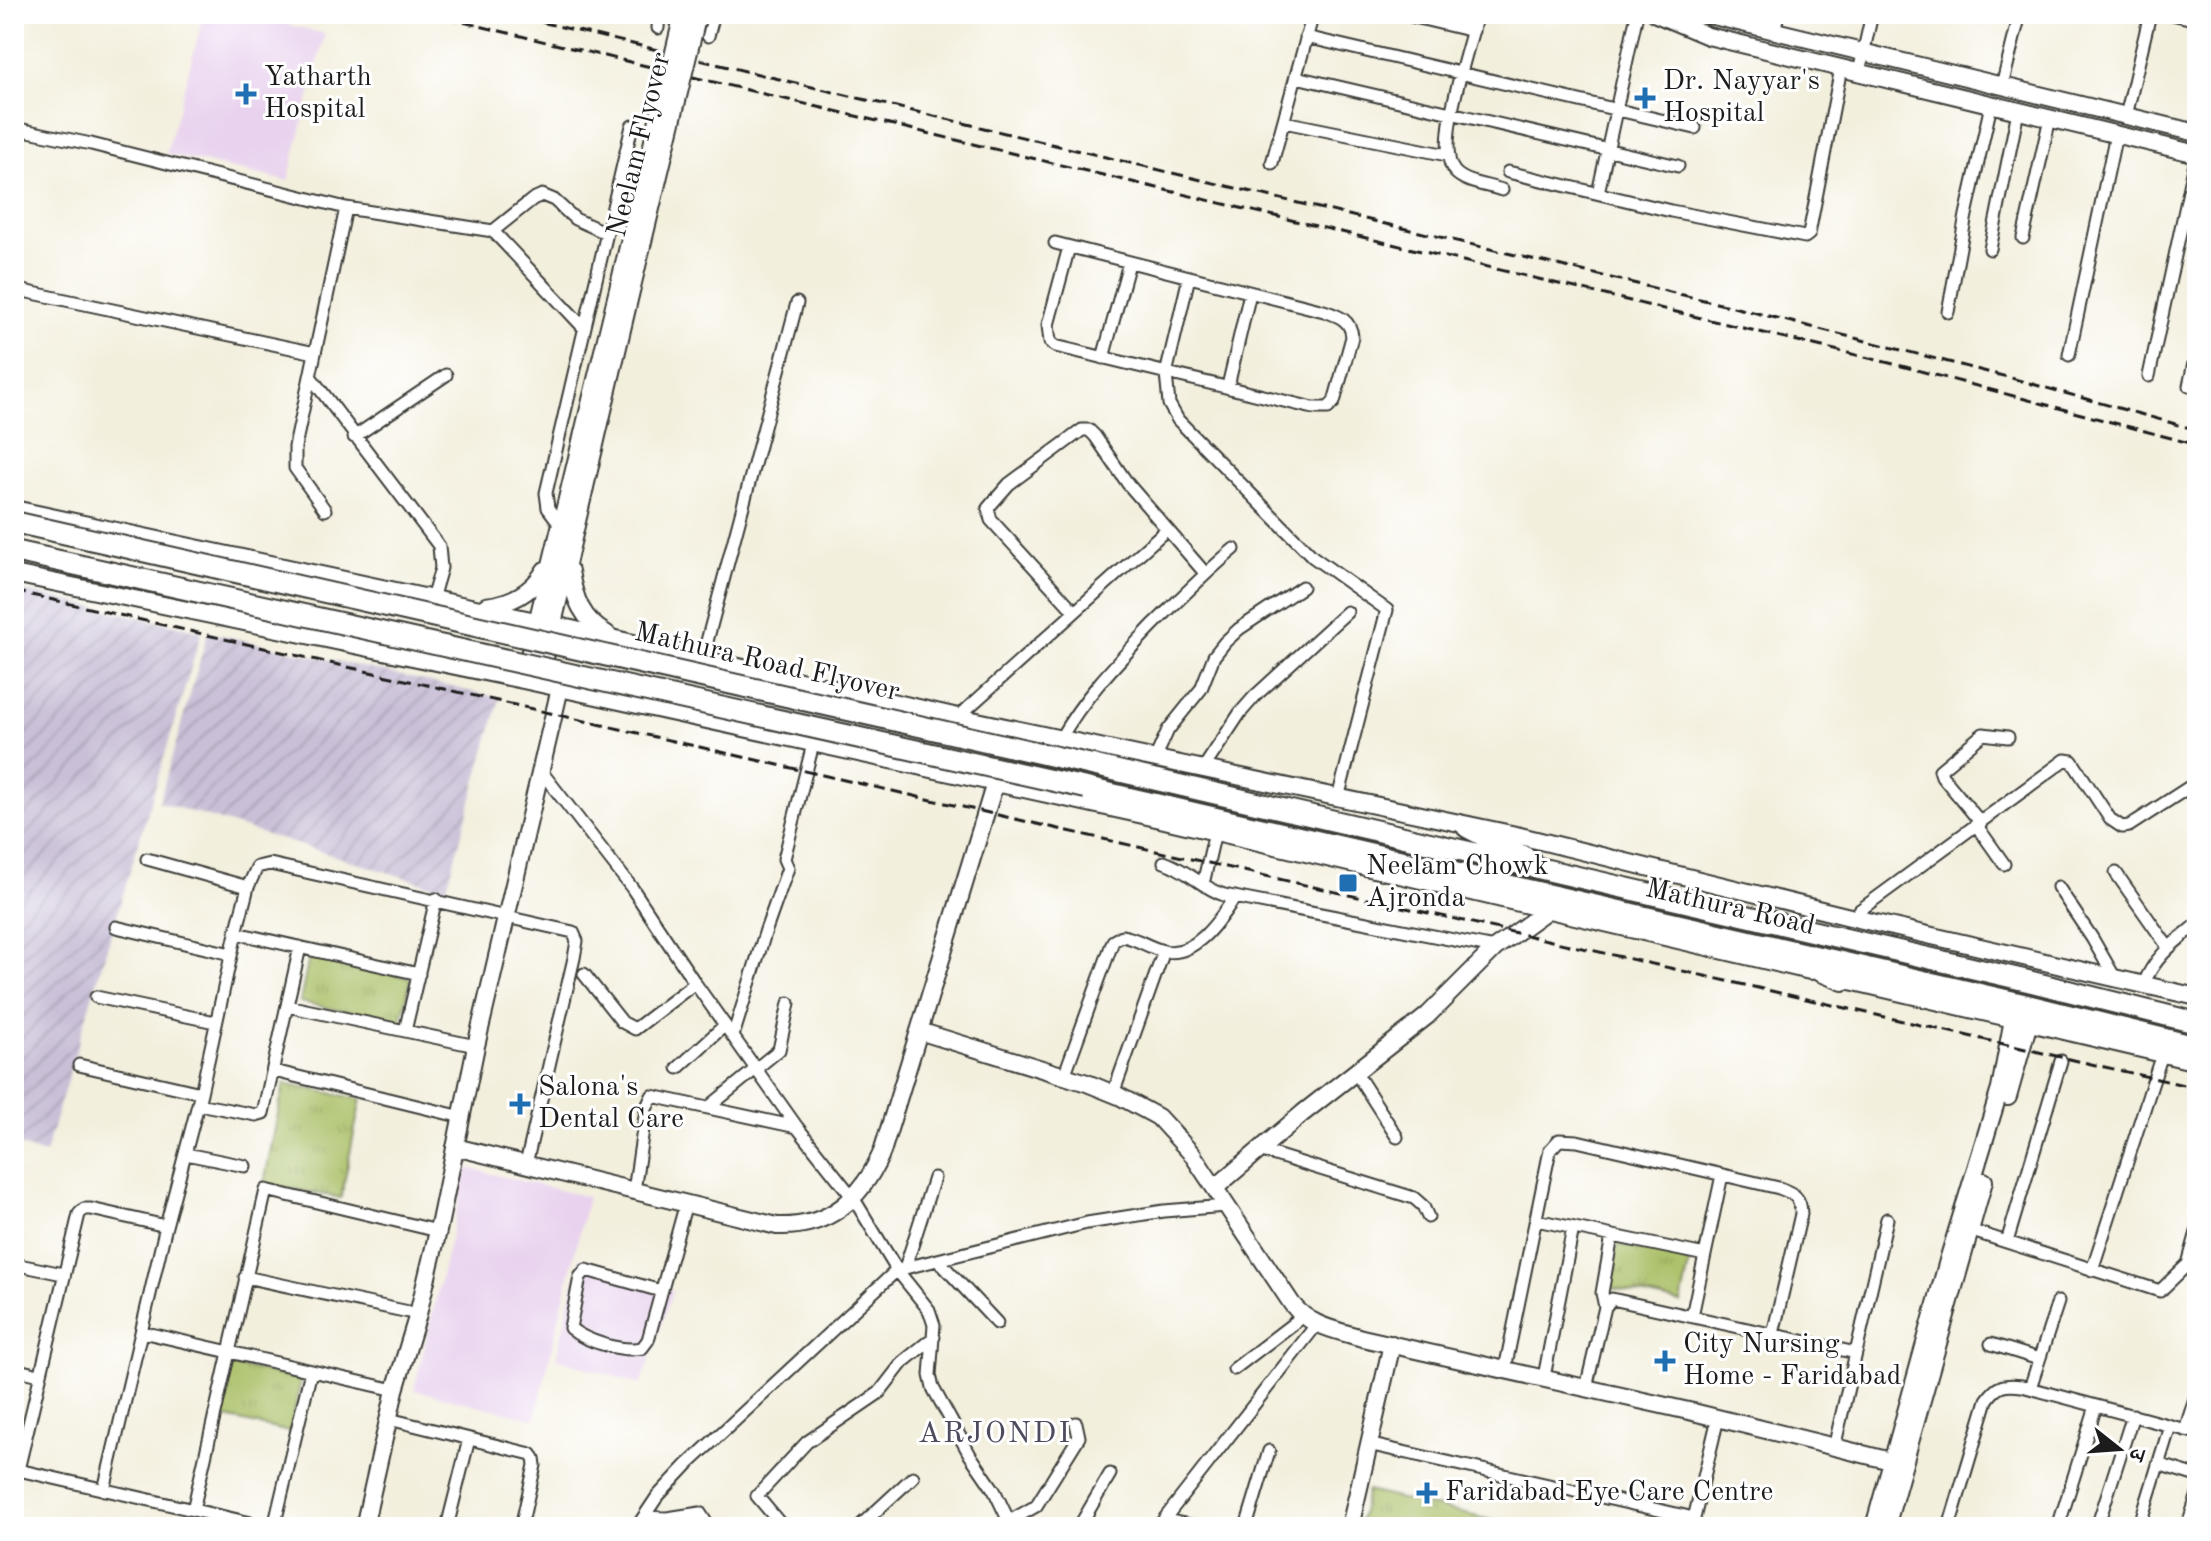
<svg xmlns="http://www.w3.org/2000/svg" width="2211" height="1541" font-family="'Old Standard TT','Noto Serif Devanagari',serif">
  <defs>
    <pattern id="industrial-furrows" width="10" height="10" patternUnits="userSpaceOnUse" patternTransform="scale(2)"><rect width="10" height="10" fill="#c9bfd7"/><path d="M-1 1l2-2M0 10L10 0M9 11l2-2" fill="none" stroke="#aca4b8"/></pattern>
    <pattern id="grass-tufts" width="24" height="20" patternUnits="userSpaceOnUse" patternTransform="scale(2)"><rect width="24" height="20" fill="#a8be63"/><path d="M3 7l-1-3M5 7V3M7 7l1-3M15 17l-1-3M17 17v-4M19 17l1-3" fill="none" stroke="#90a355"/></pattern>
  </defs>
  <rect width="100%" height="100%" fill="#fff"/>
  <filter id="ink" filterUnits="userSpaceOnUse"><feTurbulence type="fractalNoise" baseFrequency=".0125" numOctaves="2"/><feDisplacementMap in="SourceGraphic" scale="16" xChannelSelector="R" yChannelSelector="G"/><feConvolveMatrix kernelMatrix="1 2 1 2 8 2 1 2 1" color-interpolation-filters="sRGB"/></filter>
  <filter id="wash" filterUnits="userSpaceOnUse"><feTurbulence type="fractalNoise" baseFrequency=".006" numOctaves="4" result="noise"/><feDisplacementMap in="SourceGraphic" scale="32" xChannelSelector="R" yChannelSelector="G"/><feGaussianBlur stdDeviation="1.8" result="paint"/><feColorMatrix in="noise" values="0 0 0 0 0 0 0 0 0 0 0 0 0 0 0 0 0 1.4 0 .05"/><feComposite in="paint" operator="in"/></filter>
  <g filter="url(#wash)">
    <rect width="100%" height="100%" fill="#f3efdd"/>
    <path fill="#e8d2ee" d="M204 14H246L325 34 288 181 166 154Z
      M467 1168 588 1197 535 1419 414 1390Z
      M580 1257 673 1290 641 1385 556 1358Z"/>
    <path fill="url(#industrial-furrows)" d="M14 589 202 631 45 1154 14 1144Z
      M208 632 500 698 446 890 159 802Z"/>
    <path fill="url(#grass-tufts)" stroke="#626d40" stroke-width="2" d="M309 957 411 978 401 1023 300 1002Z
      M284 1084 361 1099 341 1198 264 1183Z
      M1618 1244 1690 1260 1681 1303 1608 1287Z
      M232 1365 301 1380 290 1432 221 1417Z
      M1367 1491 1521 1527 1359 1525Z"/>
  </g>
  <g filter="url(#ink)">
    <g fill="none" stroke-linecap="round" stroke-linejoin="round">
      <g stroke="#3c3c39" stroke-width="15">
        <path id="street" d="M1402 14 1473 31
          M1477 14C1470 46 1433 148 1455 172 1465 183 1487 185 1502 190
          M2172 14 2197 20
          M658 28 659 14
          M1774 32 1778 14
          M708 36 714 14
          M1306 37 1695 128
          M1859 72 1872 14
          M1296 77 1678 166
          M2002 86 2020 14
          M2126 116 2150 14
          M1284 122 1447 155
          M14 128 91 144 346 208 493 231 584 328
          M1272 163 1313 14
          M1508 172 1671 211 1805 237 1809 234 1841 68
          M1598 193 1637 14
          M493 231 533 199 542 195 554 200 575 219 606 233
          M2023 238 2050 118
          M1055 243 1324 311C1339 316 1351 320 1352 337L1334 402 1328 408H1313L1055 346 1050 342 1048 325 1069 247
          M1990 249 2018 111
          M1189 277 1166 374 1169 404 1178 420 1313 557 1387 610 1338 798
          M14 289 315 353
          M1948 312 1966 215 1991 105
          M2069 355 2116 134
          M1103 358 1129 263
          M310 376 439 546 441 568 432 599
          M2149 376 2197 154
          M1228 386 1250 293
          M2189 386 2197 349
          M354 437 446 375
          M325 510 295 468V447L346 208
          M560 524 548 508 546 493 632 126
          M1074 611 991 520 988 508 1009 484 1082 430H1089L1095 436 1128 484 1205 573
          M702 660 797 303
          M958 717 1166 530
          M1060 739C1086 694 1117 663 1153 625 1180 599 1205 573 1234 549
          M1155 759 1168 730 1201 689 1214 656 1225 642 1239 629 1302 587
          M1203 769 1240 713 1255 696 1347 612
          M541 771 632 888 695 983 797 1127 854 1199 897 1270 929 1310 934 1325 930 1375 933 1388 970 1455 994 1490 1006 1515 1008 1527
          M1981 823 1942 776 1940 770 1983 734 2008 737
          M1977 826 2004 864
          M147 859 248 887
          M1164 862C1188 870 1202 888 1224 895L1495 948
          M2116 873 2168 947
          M1203 884 1215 832
          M2058 887 2092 938 2115 978
          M1854 918 1860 910 2065 760 2072 761 2110 819 2122 827 2129 826 2197 782
          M116 927 231 954
          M236 933 419 974
          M584 974 622 1022 635 1029 695 983
          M2144 984C2154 957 2175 942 2197 924
          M96 997 215 1022
          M287 1006 476 1046
          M405 1031 436 899
          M733 1036 766 930 788 868 784 859 813 744
          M79 1065 201 1093
          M678 1068 725 1025
          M274 1071 462 1117
          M1356 1073 1397 1137
          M1064 1076 1113 941 1122 936C1137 938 1149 948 1164 951 1195 958 1220 919 1235 897
          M1113 1094 1164 951
          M198 1104 256 1115 263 1113 300 947
          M709 1107 779 1050 789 1003
          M1259 1150 1414 1198 1423 1206 1428 1217
          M186 1154 245 1166
          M634 1191 646 1109 652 1096 797 1127
          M1536 1220 1705 1255
          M1966 1229 2160 1291 2188 1264 2197 1232
          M2007 1242 2061 1061
          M938 1260 997 1323
          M14 1264 63 1274
          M905 1268 934 1178
          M2092 1270 2162 1054
          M245 1277 418 1314
          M661 1291 586 1270 580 1277 570 1328C586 1342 622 1352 642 1348L648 1340 686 1203
          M1605 1307 1602 1293 1612 1236
          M1692 1316 1722 1175
          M142 1332 395 1390
          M1991 1344 2039 1359
          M14 1369 39 1375
          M1234 1369 1303 1316
          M1505 1369 1550 1150 1559 1140 1577 1141 1779 1188C1793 1193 1801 1197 1801 1214L1773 1334
          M1544 1377 1573 1228
          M1586 1388 1605 1307 1612 1299 1856 1353
          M2030 1388 2058 1302
          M389 1419 531 1454 534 1458 535 1465 521 1527
          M2185 1430 2197 1392
          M1368 1444 1694 1518
          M1834 1448 1887 1219
          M2158 1464 2197 1476
          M14 1469 268 1527
          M18 1470 79 1214 84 1209H91L166 1226
          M104 1490 166 1226 201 1093 236 933 248 887 257 867 270 864 573 932 577 941 574 958 526 1164
          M193 1510 266 1190 438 1231
          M644 1517 667 1518 700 1513 709 1527
          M1164 1520 1201 1527
          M1008 1522 1036 1506 1079 1437 1076 1423
          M274 1527 311 1371
          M447 1527 469 1439
          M637 1527 657 1497 687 1465 897 1270 1087 1223 1164 1211 1226 1206
          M783 1527 757 1496 807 1442 879 1393 903 1362 934 1337
          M859 1527 913 1477
          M1079 1527 1110 1474
          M1158 1527 1317 1324
          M1246 1527 1269 1451
          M1692 1527 1718 1418
          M1949 1527 1987 1400C1997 1385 2004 1384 2022 1386L2197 1433
          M2058 1527 2096 1406
          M2097 1527 2133 1415
          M2139 1527 2170 1426
          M2187 1527 2197 1497"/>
      </g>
      <g stroke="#3c3c39" stroke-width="20">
        <path id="secondary" d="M1656 14 1708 36 2197 154
          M1705 14 2197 133
          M14 509 554 625 958 717 1516 835 1854 918 2197 997
          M570 571C574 598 582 620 607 634
          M14 574 523 680 1143 815 1810 971
          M486 606C511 603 532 593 545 570
          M524 676 619 285
          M540 679 632 287
          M1833 977 2197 1062
          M919 1031 1087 1083 1119 1096 1158 1117 1192 1154 1292 1304C1309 1326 1336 1330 1362 1338L1693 1412 1903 1464
          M2008 1097 2029 1022
          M455 1147 777 1226C830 1228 862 1198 882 1152L995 783
          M1215 1188 1303 1113 1427 1016 1495 948 1546 911
          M364 1527 395 1390 418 1314 438 1231 476 1046 560 688
          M1350 1527 1392 1344
          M1874 1527 1949 1257 2000 1089 2013 1019
          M1886 1527 1984 1181"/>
      </g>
      <g stroke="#3c3c39" stroke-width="24">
        <path id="highway" d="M1092 765 2028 981 2197 1023
          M1086 788 2023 1004 2197 1047
          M1467 827 1530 860
          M1799 962 1843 980"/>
      </g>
      <use href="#street" stroke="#fff" stroke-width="11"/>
      <use href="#secondary" stroke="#fff" stroke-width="16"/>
      <use href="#highway" stroke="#fff" stroke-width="20"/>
      <path stroke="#1c1c1c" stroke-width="3" stroke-dasharray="12 6" stroke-linecap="butt" d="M429 14 1898 365 2197 445
        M507 14 1733 307 2011 378 2197 430
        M14 591 2197 1088"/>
      <g stroke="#3c3c39" stroke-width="20" stroke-linecap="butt">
        <path id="secondary-bridge" d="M619 285 683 14
          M632 287 698 14"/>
      </g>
      <g stroke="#3c3c39" stroke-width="24" stroke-linecap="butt">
        <path id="highway-bridge" d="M14 522 1092 765
          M14 551 1086 788"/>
      </g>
      <use href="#secondary-bridge" stroke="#fff" stroke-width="16"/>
      <use href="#highway-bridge" stroke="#fff" stroke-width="20"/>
    </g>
  </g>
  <g fill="#1f6fb2" stroke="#fff" stroke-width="3">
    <path d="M242 82h8v8h8v8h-8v8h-8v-8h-8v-8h8z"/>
    <path d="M1641 86h8v8h8v8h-8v8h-8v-8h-8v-8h8z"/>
    <rect x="1338" y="873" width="20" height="20" rx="4"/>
    <path d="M516 1092h8v8h8v8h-8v8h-8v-8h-8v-8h8z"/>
    <path d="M1661 1349h8v8h8v8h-8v8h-8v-8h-8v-8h8z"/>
    <path d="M1423 1481h8v8h8v8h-8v8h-8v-8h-8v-8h8z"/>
  </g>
  <g text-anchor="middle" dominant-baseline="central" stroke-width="6" stroke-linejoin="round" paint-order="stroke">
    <g font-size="28" fill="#1c1c1c" stroke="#fff" text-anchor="start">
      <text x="264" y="78">Yatharth<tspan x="264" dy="32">Hospital</tspan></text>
      <text x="1663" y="82">Dr. Nayyar's<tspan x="1663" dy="32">Hospital</tspan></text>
      <text x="1366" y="867">Neelam Chowk<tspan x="1366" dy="32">Ajronda</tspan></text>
      <text x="538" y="1088">Salona's<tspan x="538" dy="32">Dental Care</tspan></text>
      <text x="1683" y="1345">City Nursing<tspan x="1683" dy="32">Home - Faridabad</tspan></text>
      <text x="1445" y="1493">Faridabad Eye Care Centre</text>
    </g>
    <g font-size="28" fill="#1c1c1c" stroke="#fff">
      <text transform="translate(640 145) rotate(-76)">Neelam Flyover</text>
      <text transform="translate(767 663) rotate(13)">Mathura Road Flyover</text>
      <text transform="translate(1730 908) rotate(13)">Mathura Road</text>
    </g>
    <g font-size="30" letter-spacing="2" fill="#4e4b5e" stroke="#fff">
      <text x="995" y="1434">ARJONDI</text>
    </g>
  </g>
  <rect width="2211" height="1541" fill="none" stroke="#fff" stroke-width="48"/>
  <g transform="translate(2119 1449) rotate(107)" stroke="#ffffff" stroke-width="6" paint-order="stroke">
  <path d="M0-6L14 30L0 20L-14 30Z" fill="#1c1c1c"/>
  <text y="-12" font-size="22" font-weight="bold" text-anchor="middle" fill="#1c1c1c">उ</text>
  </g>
</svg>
